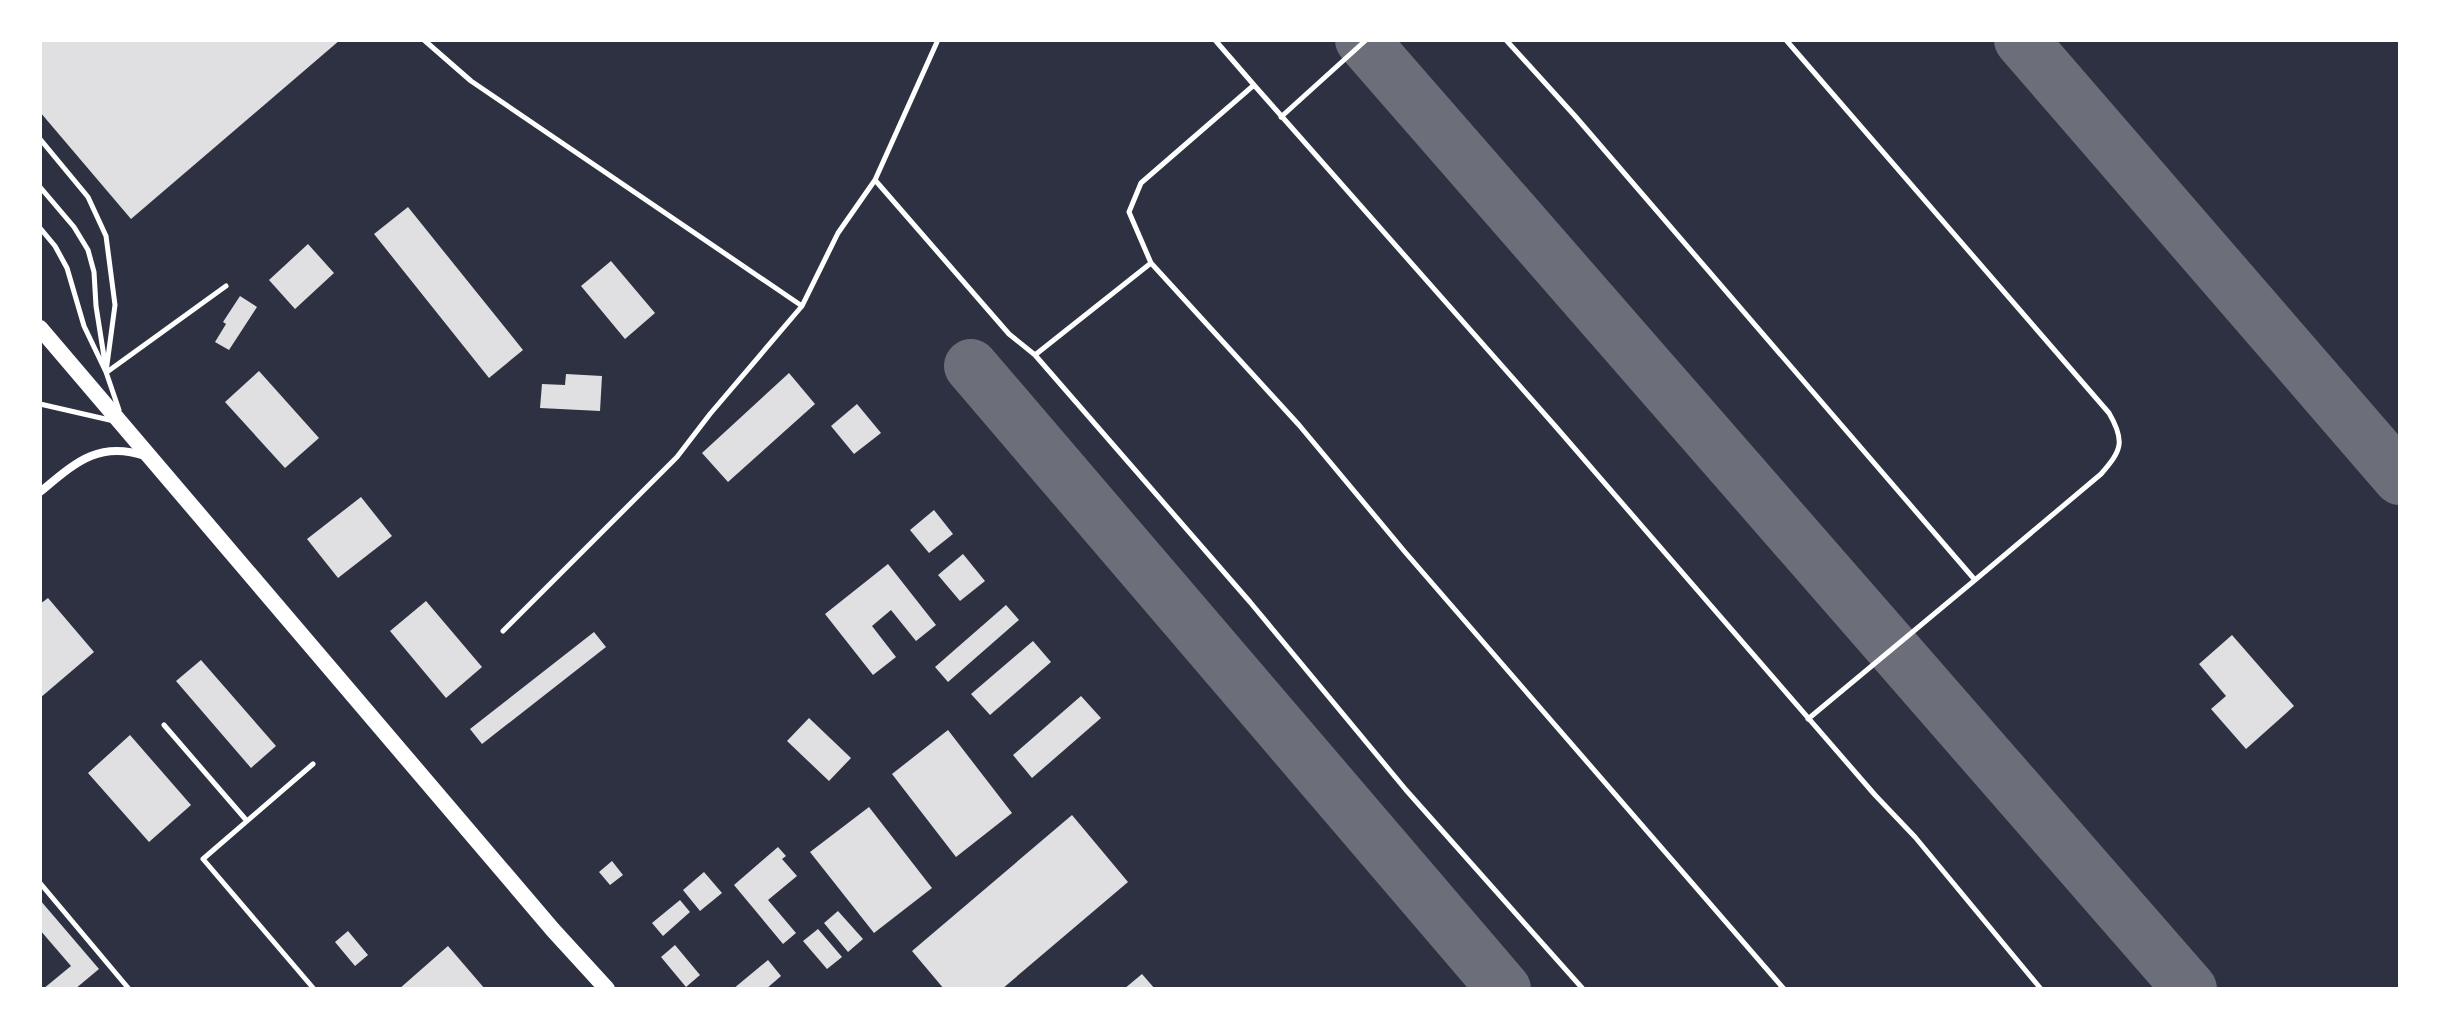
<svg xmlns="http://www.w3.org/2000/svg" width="2440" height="1029" font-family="Montserrat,sans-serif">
  <rect width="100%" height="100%" fill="#2d3142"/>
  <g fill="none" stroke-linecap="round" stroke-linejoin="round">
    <path stroke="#6c6f7a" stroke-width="54" d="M1362 40 2190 989
      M2021 40 2400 478
      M971 366 1504 989"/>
  </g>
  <path fill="#e0e0e3" d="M40 40H340L131 219 40 112Z
    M408 207 523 350 489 378 374 234Z
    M308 244 334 273 295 309 269 280Z
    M611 261 655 313 625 339 581 286Z
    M240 296 257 307 229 350 215 342 226 324 223 322Z
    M259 371 319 438 285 468 225 402Z
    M789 373 815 404 728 482 702 453Z
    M566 374 602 376 600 411 540 408 542 384 565 385Z
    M857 404 881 433 854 454 831 426Z
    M361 497 392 536 338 578 307 539Z
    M934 510 953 534 929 553 910 530Z
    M963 554 985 581 960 601 938 575Z
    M888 564 936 625 916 641 891 610 872 626 896 657 873 675 825 614Z
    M48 598 94 652 40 698V604Z
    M426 601 482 667 446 698 390 631Z
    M1006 605 1019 620 948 682 935 667Z
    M594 632 606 647 482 744 470 729Z
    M2232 635 2294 706 2246 749 2211 709 2226 696 2199 664Z
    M1033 641 1051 662 990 715 971 694Z
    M201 660 276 746 251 768 176 681Z
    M1081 696 1101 718 1032 778 1013 755Z
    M809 718 851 758 829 781 787 741Z
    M948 730 1012 813 956 857 892 774Z
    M130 735 191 805 149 842 88 773Z
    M869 807 932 888 874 933 810 852Z
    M1072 815 1128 882 1002 989H944L912 951Z
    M778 847 786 856 782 859 797 876 768 900 796 933 783 944 734 885Z
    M612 861 623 875 610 885 599 872Z
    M704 872 722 893 700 911 683 890Z
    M40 900 99 969 75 989H43L71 966 40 930Z
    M680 900 690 912 663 936 652 923Z
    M838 911 863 939 848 952 824 923Z
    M818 929 842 957 827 969 803 941Z
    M348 931 368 955 355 966 335 942Z
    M675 945 700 975 686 987 661 957Z
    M448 946 485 989H399Z
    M768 960 781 976 766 989H733Z
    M1142 974 1155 989H1124Z"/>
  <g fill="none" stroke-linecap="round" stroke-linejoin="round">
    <path stroke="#fff" stroke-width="5" d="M424 40 471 81 802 306
      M1506 40 1575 116 1975 580 1808 719
      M1786 40 2109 413C2126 442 2121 451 2101 474L1975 580
      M937 42 875 180 1009 334 1035 355 1151 263 1129 212 1141 183 1254 85 1215 40
      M1254 85 1556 427 1875 795 1915 837 2041 989
      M1281 117 1366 40
      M40 139 88 197 106 236 115 305 106 372
      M40 187 74 227 88 250 94 272 96 306 105 363
      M40 228 55 246 67 268 84 326 106 372 119 410
      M1151 263 1299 425 1405 552 1784 989
      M1035 355 1250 602 1406 790 1583 989
      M107 372 226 286
      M40 404 114 421
      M503 631 677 457 710 414 802 306 838 233 875 180
      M164 725 247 821
      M313 764 203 859 314 989
      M40 883 129 989"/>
    <path stroke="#fff" stroke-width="8" d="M40 492C74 464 98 440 145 456"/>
    <path stroke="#fff" stroke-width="16" d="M40 328 553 930 607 989"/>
  </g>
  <rect width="2440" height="1029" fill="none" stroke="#ffffff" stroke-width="84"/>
</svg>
